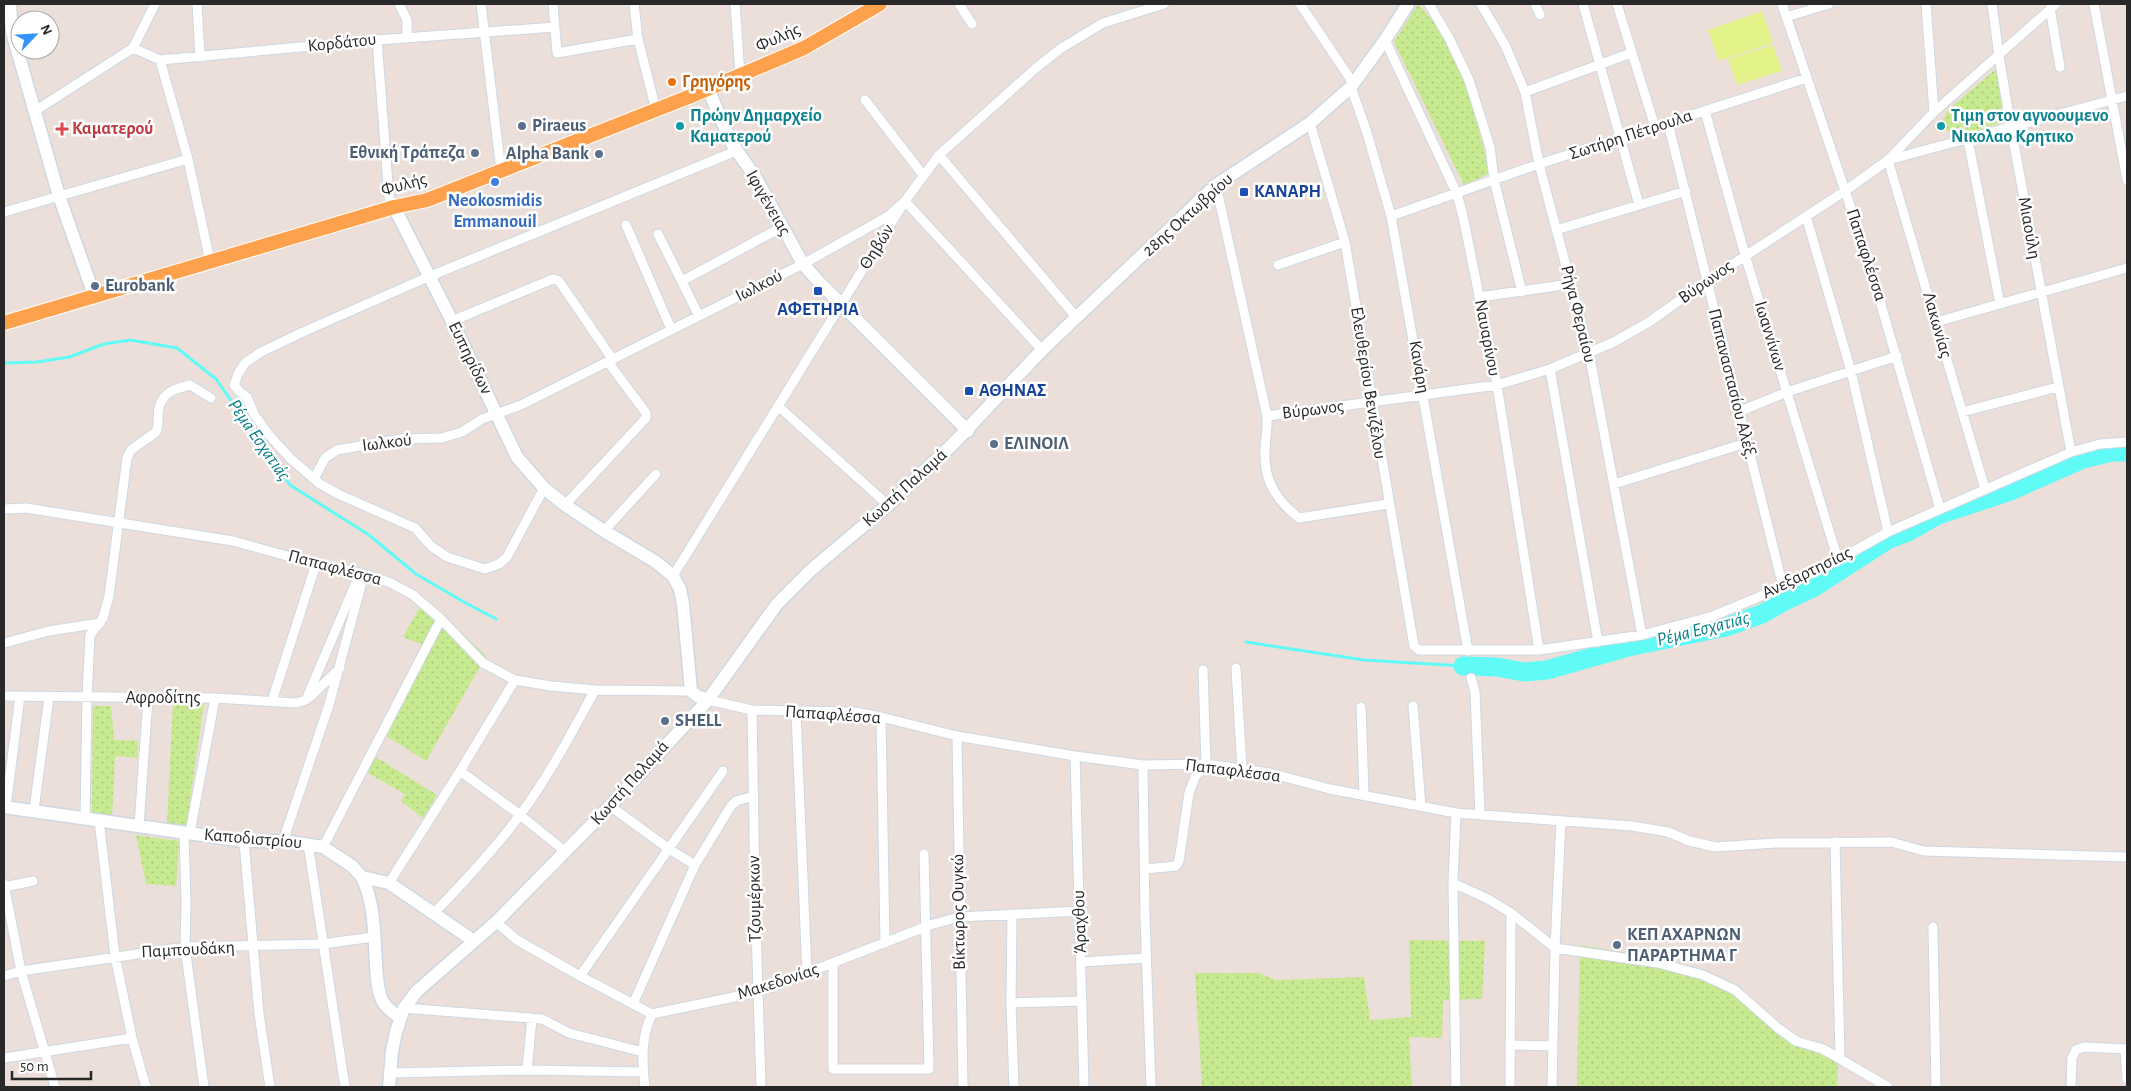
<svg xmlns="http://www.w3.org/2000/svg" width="2131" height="1091" font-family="'Alegreya Sans',sans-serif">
  <defs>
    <pattern id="green-dots" width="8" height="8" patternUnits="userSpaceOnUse" patternTransform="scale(1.25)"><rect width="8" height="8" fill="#c7e98f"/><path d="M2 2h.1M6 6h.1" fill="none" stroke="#abc87b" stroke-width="1.8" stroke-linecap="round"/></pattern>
  </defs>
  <rect width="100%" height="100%" fill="#ecded8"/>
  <path fill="url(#green-dots)" d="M1418 4 1433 21 1456 61 1473 108 1490 173 1464 185 1394 42Z
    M1997 68 2004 122 1957 136 1945 130 1943 120 1948 110Z
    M425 598 486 656 426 761 385 735 428 647 403 637Z
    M173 703H204L186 827 167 824Z
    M93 706H111L114 740 138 741 137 758 115 756 112 816 92 812Z
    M374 756 437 795 423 818 401 801 405 794 366 772Z
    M136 835 179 841 176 886 146 884Z
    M1409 940 1485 941 1482 999 1443 1000 1442 1038 1409 1037 1412 1087H1202L1195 973H1258L1276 980 1364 977 1370 1020 1411 1017Z
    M1580 945 1667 960 1710 974 1743 993 1795 1036 1812 1041 1814 1052 1838 1061 1837 1087H1577Z"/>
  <path fill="#e3f289" d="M1762 11 1773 43 1719 61 1708 30Z
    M1773 45 1782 71 1737 85 1728 59Z"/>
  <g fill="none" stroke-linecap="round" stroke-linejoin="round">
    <path stroke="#60faf7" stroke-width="3" d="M4 363 37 362 69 357 104 344 130 340 177 348 216 379 290 485 369 535 416 574 464 602 496 619
      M1246 642 1364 660 1463 666"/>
    <path stroke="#60faf7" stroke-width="19" d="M1463 666 1497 667 1524 672 1547 670 1628 647 1726 627 1762 614 1785 601 1813 588 1889 539 1908 532 1938 515 2008 492 2083 459 2112 452H2127"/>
    <g stroke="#cdd8e3" stroke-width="11">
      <path id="street" d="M197 4 200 57
        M399 4 407 20V37
        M481 4 501 171
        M553 4 557 53 638 39
        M634 4 638 39 656 110
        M735 4 740 75
        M959 4 972 24
        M1300 4 1353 83
        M1429 4 1449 38 1469 80 1490 147 1494 180 1522 292
        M1481 4 1505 45 1525 92 1539 164 1589 353 1642 635
        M1535 4 1540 15
        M1583 4 1639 205
        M1617 4 1655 127
        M1782 4 1867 256 1940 509
        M1926 4 1934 112
        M1992 4 1999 56 2011 128 2071 452
        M2094 4 2127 180
        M2050 8 2060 67
        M1786 17 1829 4
        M377 40 389 197 394 207
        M1385 40 1457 194 1463 216 1497 385 1539 650
        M133 48 160 60 377 40 555 27
        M160 60 188 159 210 261
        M1351 87 1367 133 1391 216 1468 651
        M1525 92 1631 53
        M865 100 923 175
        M35 111 133 48 155 4
        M1705 111 1745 255 1838 560
        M1310 123 1345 242 1414 646 1419 650H1539L1642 635 1713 616 1783 587 1838 560 1888 532 2071 452 2100 444 2127 442
        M1668 123 1783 587
        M1968 140 2000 304
        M939 155 1077 318
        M1888 160 1985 489
        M1888 160 1934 112 2056 4
        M1216 185 1267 416C1268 431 1264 444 1265 459 1266 485 1279 502 1299 518L1388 504
        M4 212 188 159
        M1391 216 1539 164 1807 78
        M1806 216 1851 371 1888 532
        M626 225 671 329
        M1556 230 1686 191
        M658 234 699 316
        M1278 265 1345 242
        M682 281 782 227
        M1479 297 1571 284
        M452 321 553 279 559 281 613 360
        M1936 322 2127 268
        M1550 369 1598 642
        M778 406 888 505
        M1738 412 1787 392 1897 356
        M1962 412 2058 387
        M1267 416 1497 385 1550 369 1614 342 1649 322 1707 281 1845 191 1888 160 2127 96
        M314 479 325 458 337 450 401 439 442 438 462 432 482 419 521 405 803 264 887 217 905 201 1042 350
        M1614 484 1746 443
        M544 488 507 557 499 564 485 569 447 557 431 546 415 528 338 494 320 484 291 459 269 435 254 414 247 397 239 391 234 385 238 374 245 363 261 352 303 332 428 277 736 151
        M565 505 646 418V413L608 362
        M4 509 26 508 233 541 316 564 364 574 391 583 413 595 441 619 483 663 515 680 551 686 595 690 691 691
        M604 531 656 474
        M673 576 905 201 939 155 1036 68 1060 49 1103 23 1164 4
        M4 643 49 631 100 623
        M1236 668 1242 769
        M1471 678 1475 692 1480 814
        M4 696 215 698 190 833
        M310 697 340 668
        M215 698 296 703 306 700 360 573
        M708 700 752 710 854 712 881 717 957 736 1075 756 1143 765 1206 764 1270 773 1330 789 1456 813 1453 883 1456 1087
        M272 701 316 564
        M1413 706 1421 806
        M1361 707 1364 794
        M752 710 755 892 761 1087
        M796 712 807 974
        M881 717 885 943
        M957 736 963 1087
        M1075 756 1084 1087
        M1143 765 1145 918 1151 1087
        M460 771 520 815 566 852
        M610 806 669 849 695 865
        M6 807 20 696
        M34 810 49 697
        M1456 813 1632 826 1668 832 1689 841 1716 847 1775 843 1891 842 1924 851 2127 857
        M85 818 87 697 90 635 103 618 109 596 127 458 131 450 156 432C160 424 157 416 159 408 162 392 177 388 190 385L211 398
        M99 820 115 956 132 1038 146 1087
        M139 826 148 698
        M184 832 186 903 185 947 204 1087
        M244 841 259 1014 270 1087
        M283 841 329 705 364 574
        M1835 842 1840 1058
        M308 843 345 1087
        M323 847 441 619
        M1144 869 1176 866 1179 861 1189 793 1195 777 1206 764 1203 670
        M389 883 460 771 515 680
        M1453 883 1488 899 1511 913 1555 948 1658 963 1703 975 1735 990 1778 1028 1796 1041 1823 1049 1888 1087
        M4 884 21 971 55 1087
        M4 887 33 881
        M434 913C464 882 494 850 520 815 549 776 572 732 595 690
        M1012 914 1011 1003 1014 1087
        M496 922 517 940 580 976 652 1014 758 992 930 925 959 917 1079 911
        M1933 927 1936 1087
        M1082 962 1146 958
        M833 963V1069H929L924 854
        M4 976 21 971 185 947 322 944 374 937
        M580 976 723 771
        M1011 1003 1082 1001
        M633 1004 695 865 731 806 736 801 754 796
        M404 1008 542 1019 569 1033 643 1052
        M1511 1045 1552 1046
        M2125 1049 2127 1079
        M4 1058 132 1038
        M527 1070 532 1018
        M389 1073 527 1070 643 1072
        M645 1087C642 1062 641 1036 652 1014
        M1510 1087 1511 913
        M1552 1087 1555 948 1561 821
        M2071 1087 2072 1058 2076 1050 2084 1047 2127 1049"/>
    </g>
    <g stroke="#cdd8e3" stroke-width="15">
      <path id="secondary" d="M10 4 12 32 59 196 94 295
        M708 89 732 144 754 175 803 264 819 282 968 431
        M394 207 452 321 517 457 544 488 565 505 604 531 656 562 673 576 680 589 683 604 691 691 697 696 708 700
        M4 807 244 841H283L323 847 352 866 362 877 389 883 474 941
        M362 877C375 905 374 934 376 964 377 977 377 991 383 1002 387 1009 394 1013 400 1018
        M389 1087 392 1051 396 1032 404 1008 417 991 496 922 610 806 708 700 777 604 811 570 888 505 953 444 1042 350 1216 185 1310 123 1351 87 1385 40 1408 4"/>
    </g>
    <g stroke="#fff" stroke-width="16">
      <path id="primary" d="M4 323 394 207 427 200 691 96 804 48 880 4"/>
    </g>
    <use href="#street" stroke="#fff" stroke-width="9"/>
    <use href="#secondary" stroke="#fff" stroke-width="12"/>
    <use href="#primary" stroke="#fea14c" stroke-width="14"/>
  </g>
  <circle fill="#e8710a" stroke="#fff" stroke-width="2" cx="672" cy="82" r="5"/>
  <g fill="#5c6f8a" stroke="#fff" stroke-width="2">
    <circle cx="522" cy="126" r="5"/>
    <circle cx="475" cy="153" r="5"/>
    <circle cx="599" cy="154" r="5"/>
    <circle cx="95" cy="286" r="5"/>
    <circle cx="994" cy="444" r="5"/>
    <circle cx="665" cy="721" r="5"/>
    <circle cx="1617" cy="945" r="5"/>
  </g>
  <g fill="#0f9aa8" stroke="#fff" stroke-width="2">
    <circle cx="680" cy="126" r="5"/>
    <circle cx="1941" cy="126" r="5"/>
  </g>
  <path fill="#e0444e" stroke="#fff" stroke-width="2" d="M59.5 121.5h5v5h5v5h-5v5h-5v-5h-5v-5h5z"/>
  <circle fill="#3f7fe0" stroke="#fff" stroke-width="2" cx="495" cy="182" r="5"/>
  <g fill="#1a4fb4" stroke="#fff" stroke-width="2">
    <rect x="1239" y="187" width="10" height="10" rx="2.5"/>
    <rect x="813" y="286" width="10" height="10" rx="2.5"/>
    <rect x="964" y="386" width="10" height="10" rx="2.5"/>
  </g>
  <g text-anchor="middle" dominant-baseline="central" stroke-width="5" stroke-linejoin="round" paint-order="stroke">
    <g font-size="18" fill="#282828" stroke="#fff">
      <text transform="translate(778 38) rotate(-24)">Φυλής</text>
      <text transform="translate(342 43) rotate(-6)">Κορδάτου</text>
      <text transform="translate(1631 135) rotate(-18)">Σωτήρη Πέτρουλα</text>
      <text transform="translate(404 185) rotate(-15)">Φυλής</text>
      <text transform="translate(768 203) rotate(60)">Ιφιγένειας</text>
      <text transform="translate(1188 215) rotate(-42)">28ης Οκτωβρίου</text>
      <text transform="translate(2029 228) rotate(80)">Μιαούλη</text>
      <text transform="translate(877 247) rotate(-58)">Θηβών</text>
      <text transform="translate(1866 255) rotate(72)">Παπαφλέσσα</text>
      <text transform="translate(1706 282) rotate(-35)">Βύρωνος</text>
      <text transform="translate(759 286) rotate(-27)">Ιωλκού</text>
      <text transform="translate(1578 314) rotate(76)">Ρήγα Φεραίου</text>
      <text transform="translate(1937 325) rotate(74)">Λακωνίας</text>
      <text transform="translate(1770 336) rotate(73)">Ιωαννίνων</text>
      <text transform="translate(1487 338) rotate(79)">Ναυαρίνου</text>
      <text transform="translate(470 358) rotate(64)">Ευπηρίδων</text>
      <text transform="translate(1419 367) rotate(80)">Κανάρη</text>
      <text transform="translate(1368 383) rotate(81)">Ελευθερίου Βενιζέλου</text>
      <text transform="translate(1732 384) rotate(76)">Παπαναστασίου Αλέξ.</text>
      <text transform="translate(1313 410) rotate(-7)">Βύρωνος</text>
      <text transform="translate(387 443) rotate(-7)">Ιωλκού</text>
      <text transform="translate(905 488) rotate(-42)">Κωστή Παλαμά</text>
      <text transform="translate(335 568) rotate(15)">Παπαφλέσσα</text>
      <text transform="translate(1807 573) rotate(-26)">Ανεξαρτησίας</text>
      <text x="163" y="698">Αφροδίτης</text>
      <text transform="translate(833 715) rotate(4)">Παπαφλέσσα</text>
      <text transform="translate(1233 771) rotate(7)">Παπαφλέσσα</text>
      <text transform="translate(630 783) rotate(-48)">Κωστή Παλαμά</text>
      <text transform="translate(253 839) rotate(5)">Καποδιστρίου</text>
      <text transform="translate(755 899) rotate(-91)">Τζουμέρκων</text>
      <text transform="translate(959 912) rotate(-91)">Βίκτωρος Ουγκώ</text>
      <text transform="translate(1080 922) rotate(-92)">Άραχθου</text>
      <text transform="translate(188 950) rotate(-3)">Παμπουδάκη</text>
      <text transform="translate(778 982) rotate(-18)">Μακεδονίας</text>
    </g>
    <g font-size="18" font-weight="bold" fill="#c56008" stroke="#fff" text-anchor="start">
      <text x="682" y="82">Γρηγόρης</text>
    </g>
    <g font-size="18" font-weight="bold" fill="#0d838f" stroke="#fff" text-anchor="start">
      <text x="690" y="116">Πρώην Δημαρχείο<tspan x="690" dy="21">Καματερού</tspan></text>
      <text x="1951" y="116">Τιμη στον αγνοουμενο<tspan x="1951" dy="21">Νικολαο Κρητικο</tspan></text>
    </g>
    <g font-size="18" font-weight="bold" fill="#4e5e75" stroke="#fff" text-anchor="start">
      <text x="532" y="126">Piraeus</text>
      <text x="465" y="153" text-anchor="end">Εθνική Τράπεζα</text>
      <text x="589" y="154" text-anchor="end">Alpha Bank</text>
      <text x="105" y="286">Eurobank</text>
      <text x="1004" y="444">ΕΛΙΝΟΙΛ</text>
      <text x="675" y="721">SHELL</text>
      <text x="1627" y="935">ΚΕΠ ΑΧΑΡΝΩΝ<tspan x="1627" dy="21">ΠΑΡΑΡΤΗΜΑ Γ</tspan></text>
    </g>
    <g font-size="18" font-weight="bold" fill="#be3a42" stroke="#fff" text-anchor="start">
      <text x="72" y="129">Καματερού</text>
    </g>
    <g font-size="18" font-weight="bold" fill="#164399" stroke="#fff" text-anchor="start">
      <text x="1254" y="192">ΚΑΝΑΡΗ</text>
      <text x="818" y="310" text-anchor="middle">ΑΦΕΤΗΡΙΑ</text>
      <text x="979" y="391">ΑΘΗΝΑΣ</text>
    </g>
    <g font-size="18" font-weight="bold" fill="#366cbe" stroke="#fff">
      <text x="495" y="201">Neokosmidis<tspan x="495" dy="21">Emmanouil</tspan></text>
    </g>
    <g font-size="19" font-style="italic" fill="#037f87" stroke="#fff">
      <text transform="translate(259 440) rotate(55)">Ρέμα Εσχατιάς</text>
      <text transform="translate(1703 629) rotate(-14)">Ρέμα Εσχατιάς</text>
    </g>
  </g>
  <rect width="2131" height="1091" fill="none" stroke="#282828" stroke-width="10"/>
  <g transform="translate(35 35) rotate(65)"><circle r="24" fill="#ffffff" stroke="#a9a9a9"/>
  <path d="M0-4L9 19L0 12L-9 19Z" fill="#3393ff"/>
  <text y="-8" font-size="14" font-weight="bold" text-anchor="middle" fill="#282828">N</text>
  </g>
  <path d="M12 1071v8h79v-8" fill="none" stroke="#282828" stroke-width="2.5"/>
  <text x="20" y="1071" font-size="15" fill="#282828" stroke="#ffffff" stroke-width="4" paint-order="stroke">50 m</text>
</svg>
